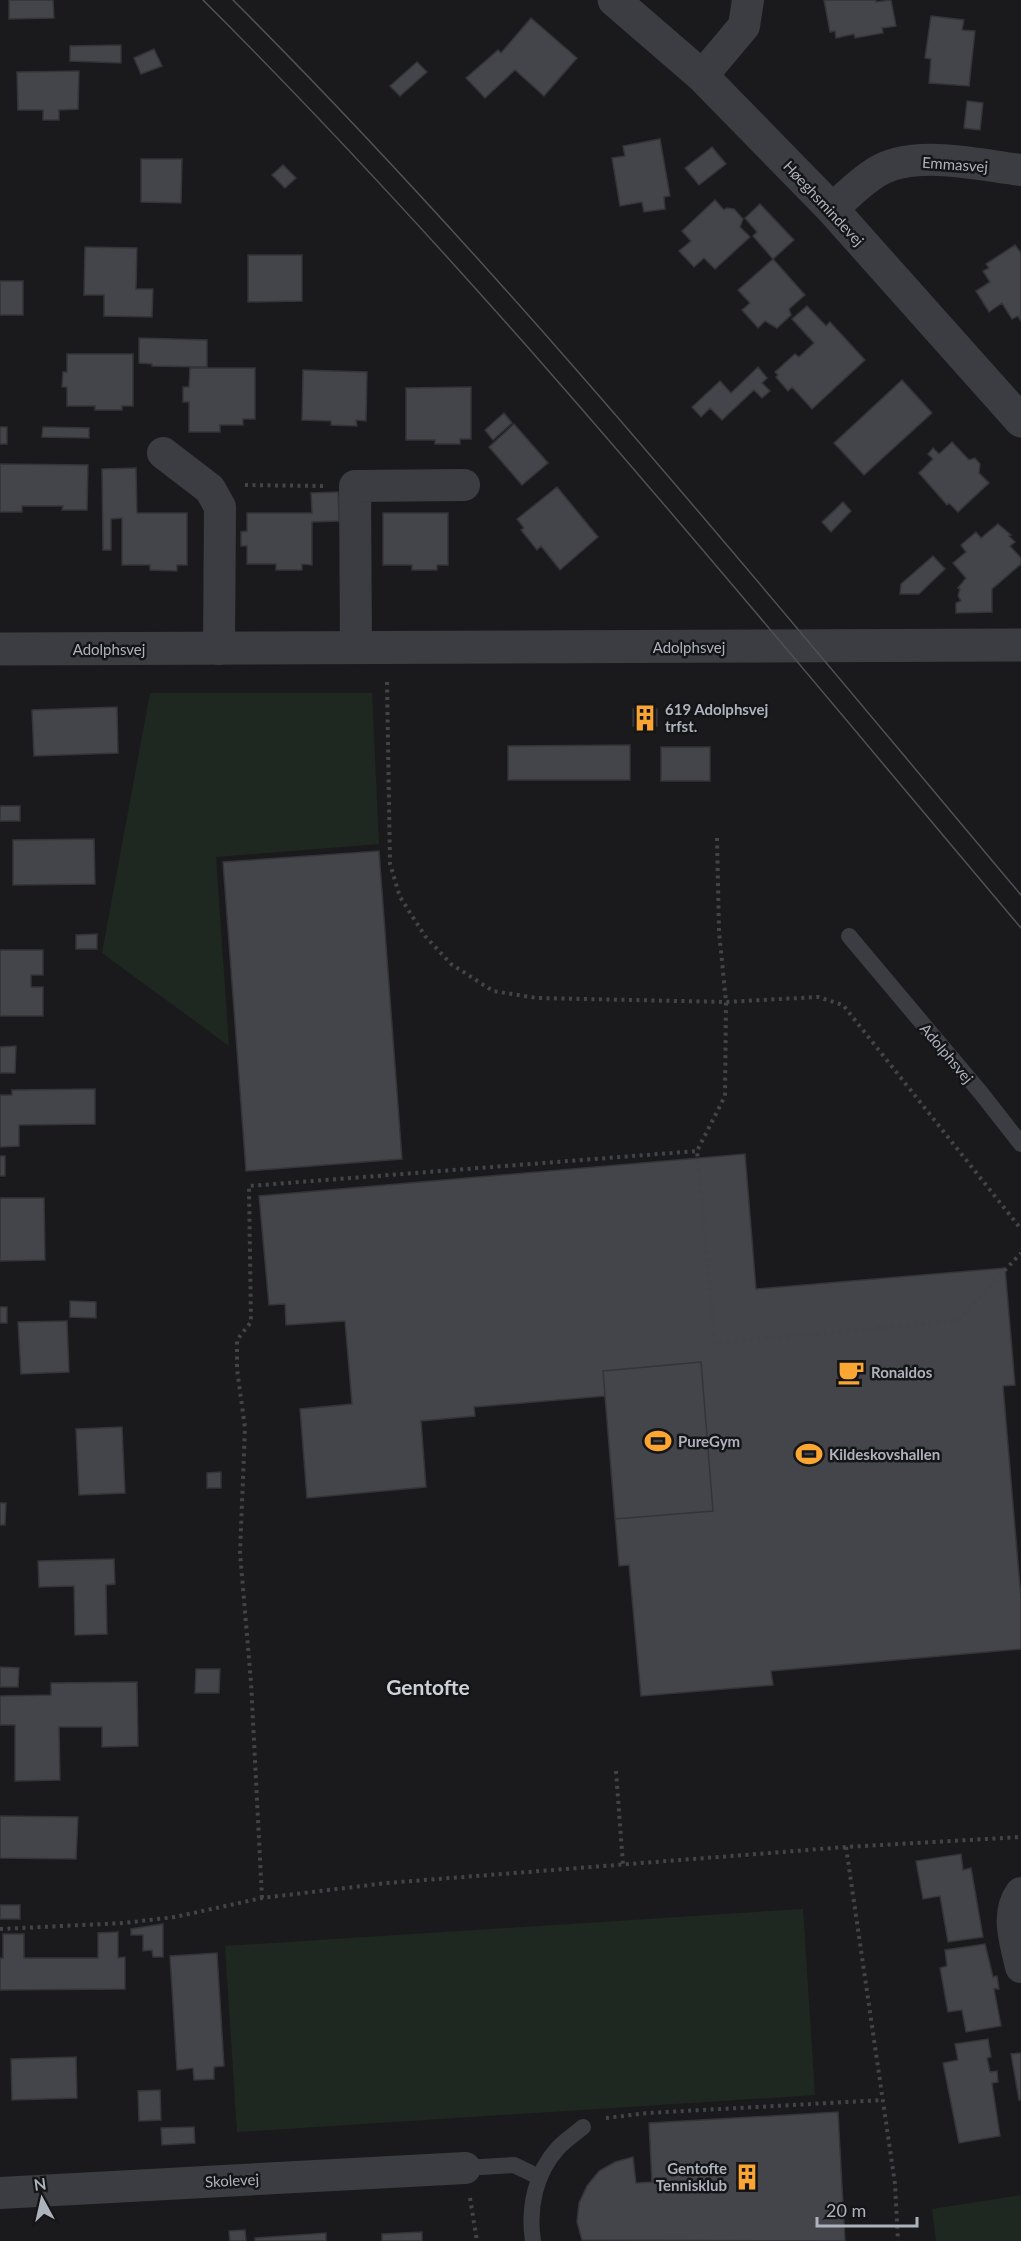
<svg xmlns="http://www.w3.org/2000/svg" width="1021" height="2241" font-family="Lato,sans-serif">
  <rect width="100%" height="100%" fill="#1a1a1d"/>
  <path fill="#1f2820" d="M150 693H372L379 844 216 857 229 1046 102 953Z
    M803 1909 815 2095 237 2132 225 1946Z
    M1021 2195V2241H936L932 2209Z"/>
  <path fill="#44454a" stroke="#343439" stroke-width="1.5" d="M9 0H53L54 18 9 19Z
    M824 0H876V2L891 0 896 26 882 28 883 33 855 38 854 34 836 38 835 31 830 32Z
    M931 16 964 20 962 30 975 31 969 86 929 83 931 59 925 58Z
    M531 18 577 58 544 96 515 70 485 98 466 78 498 50 501 53Z
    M121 45V63L70 61V46Z
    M154 49 162 66 141 74 134 58Z
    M417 62 427 72 400 96 390 86Z
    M79 71 78 109 59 110V120H43V110H18L17 72Z
    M967 101 983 103 980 130 964 128Z
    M660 139 670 196 664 197 665 209 644 212 642 202 620 206 612 158 625 156 623 146Z
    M712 147 726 164 699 185 685 168Z
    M141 159H182L181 203 141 202Z
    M283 165 296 178 285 188 272 175Z
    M715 200 724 210 726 208 734 209 743 219 740 227 750 237 715 269 704 258 694 267 679 251 691 241 682 231Z
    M760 204 794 240 773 259 753 236 757 232 745 218Z
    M1015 245 1021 253V321L1018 316 1012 319 1002 303 989 312 976 291 990 282 983 271 989 268 986 264Z
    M85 247 137 248 136 289H153L152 317 104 316V295H84Z
    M248 255H302V301L248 302Z
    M773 259 805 295 789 309 791 315 777 328 765 321 758 328 742 310 750 303 738 290Z
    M0 281H23V315H0Z
    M807 306 826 326 830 322 865 360 812 409 792 387 788 391 776 377 778 375 775 372 795 354 799 357 814 343 792 319Z
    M139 338 207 340V367L152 366V364L139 363Z
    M67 354H133V406H122V410H95V406H67V387H62L63 372H67Z
    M758 367 767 378 762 383 770 391 762 398 754 390 722 420 710 408 701 417 692 407 720 381 731 393Z
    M190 368H255V419H243V425H220V432H189V402H183V387H189Z
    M303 370 367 372 366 421 356 420 357 426 331 425V421L302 420Z
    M902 380 932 413 864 475 834 443Z
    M471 387V439H460V444H435V440H406V388Z
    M504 413 512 423 493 440 485 430Z
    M514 424 548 463 522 485 489 447Z
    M0 427H7V444H0Z
    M43 427 89 428V438L42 437Z
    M952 442 969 460 975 458 980 464 979 473 989 483 958 512 949 503 947 505 919 473 933 459 928 454 933 448 939 454Z
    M0 464 88 465 87 510H62L63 506H22V512H0Z
    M136 468 137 513H187V565H177V571L150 570V565H122V518L111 519V550H103L102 469Z
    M557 487 598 537 560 570 541 546 537 550 521 530 524 528 517 519Z
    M338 492 339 521 312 522V565L302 564V570H276V564H247V546H241V532L247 531V513H312L311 493Z
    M843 502 851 511 831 532 822 522Z
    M383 513H448V565H437V570H412V565H383Z
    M998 524 1011 535 1009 536 1015 542 1010 546 1021 558V564L992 589V612L956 613V603L961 601 958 596 960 589 958 588 966 578 953 563 966 552 961 545 976 532 981 538Z
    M933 556 945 569 919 594H900L901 584Z
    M117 707 118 753 34 756 32 710Z
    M633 709H657V726H633Z
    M630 745V780H508V746Z
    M661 747H710V781H661Z
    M0 806H20V821H0Z
    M94 839 95 884 13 885V840Z
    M379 851 402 1159 246 1171 223 862Z
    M97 934V949H76V935Z
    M0 950H43V975H31V987H43V1016H0Z
    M16 1046 15 1073H0V1047Z
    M95 1089V1124L19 1125V1146L0 1147V1095H12V1090Z
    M745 1154 756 1289 1005 1268 1015 1385 1003 1386 1021 1599V1649L771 1671 773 1685 641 1696 629 1565 619 1566 605 1396 474 1407 475 1416 421 1421 426 1487 307 1498 300 1409 352 1404 345 1321 286 1325 285 1304 269 1305 259 1196Z
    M0 1156H5V1176H0Z
    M0 1198H44L45 1260 0 1261Z
    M70 1301 96 1302V1318L70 1317Z
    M0 1307H7V1323H0Z
    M67 1321 69 1372 21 1374 18 1322Z
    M701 1362 713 1511 615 1519 603 1371Z
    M122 1427 125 1493 79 1495 76 1429Z
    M221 1472V1488H207V1473Z
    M0 1503H6L5 1525H0Z
    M114 1559 115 1584 106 1585 107 1634 75 1635 74 1586 39 1587 38 1561Z
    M0 1667 19 1668 18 1687H0Z
    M196 1669H220L219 1693H195Z
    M137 1682 138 1746 102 1747V1727H59L60 1780 15 1781V1725H0V1696L51 1695V1683Z
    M0 1816 78 1817 76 1859 0 1858Z
    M961 1854 963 1870 971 1868 983 1937 948 1942 940 1896 923 1899 916 1861Z
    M0 1905H20V1919H0Z
    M163 1924V1957H153L152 1950 143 1951V1935H131V1929Z
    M118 1932V1958L125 1957V1989L0 1990V1958H3V1934H24V1958H98V1933Z
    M985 1944 993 1977 997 1976 999 1989H994L1001 2026 966 2032 962 2010 948 2012 940 1968 947 1966 945 1950Z
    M217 1953 224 2066 214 2067V2079L194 2080 193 2068 177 2070 170 1956Z
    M988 2039 991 2057 987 2058 990 2072 997 2071 998 2082 992 2083 1000 2136 959 2143 943 2063 958 2060 955 2044Z
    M1021 2053V2100H1019L1011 2054Z
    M76 2057 77 2098 12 2100 11 2059Z
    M160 2090 161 2120 139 2121 138 2091Z
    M838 2112 845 2241 582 2240 577 2222 579 2203 587 2186 599 2171 615 2162 633 2157 636 2183 652 2182 649 2123Z
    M194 2127 195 2143 162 2145 161 2128Z
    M245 2230 246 2241H230L229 2231Z
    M422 2232V2241H382V2234Z
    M326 2233V2241H255V2238Z"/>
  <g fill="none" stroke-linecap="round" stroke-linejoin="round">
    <path stroke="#414449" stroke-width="4" stroke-dasharray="3 4.5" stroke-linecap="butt" d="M245 485 324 486
      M387 682 390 864 400 897 425 936 451 964 493 991 537 998 726 1002 818 997 843 1005 1021 1229
      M717 838 719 931 726 1002 725 1096 697 1151 715 1343 957 1321 1021 1253
      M616 1771 623 1865
      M846 1847 895 2184 898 2241
      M262 1898 251 1682 240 1553 245 1428 237 1369V1340L251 1322 249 1186 697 1151
      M0 1929 124 1923 175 1917 262 1898 387 1883 846 1847 1021 1837
      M606 2118 648 2113 883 2100
      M470 2198 477 2241"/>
    <path stroke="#3b3d42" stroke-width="16" d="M849 936 981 1093 1021 1144
      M465 2168 514 2165 539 2177
      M533 2241C528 2209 535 2173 558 2148 565 2140 575 2134 583 2127"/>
    <path stroke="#3b3d42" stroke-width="32" d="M702 76 744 26 748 0
      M832 209C846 197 859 183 875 173 912 148 979 165 1021 170
      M163 453 210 489 220 507 219 649
      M356 648 355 486 464 485
      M1021 1893C1005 1915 1016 1943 1021 1967
      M0 2193 465 2168"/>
    <path stroke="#3b3d42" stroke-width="33" d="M614 0 702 76 832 209 1021 421
      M0 649 1021 645"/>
    <path stroke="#4e5157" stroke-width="1.5" d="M203 0C495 291 755 613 1021 928
      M233 0C514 281 765 591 1021 895"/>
  </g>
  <defs>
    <g id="building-bare" transform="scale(2.07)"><path d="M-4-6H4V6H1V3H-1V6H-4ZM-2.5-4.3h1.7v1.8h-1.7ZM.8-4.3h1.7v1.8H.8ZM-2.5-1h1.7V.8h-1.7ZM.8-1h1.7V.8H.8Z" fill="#fba633" stroke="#151518" stroke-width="2.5" paint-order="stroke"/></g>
    <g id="cafe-bare" transform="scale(2.07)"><path d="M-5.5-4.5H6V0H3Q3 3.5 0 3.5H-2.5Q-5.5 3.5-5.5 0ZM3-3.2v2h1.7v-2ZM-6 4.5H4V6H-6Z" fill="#fba633" stroke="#151518" stroke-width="2.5" paint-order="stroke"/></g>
    <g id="stadium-bare" transform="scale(2.07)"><path d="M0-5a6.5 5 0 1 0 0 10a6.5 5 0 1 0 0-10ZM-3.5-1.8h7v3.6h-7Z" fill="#fba633" stroke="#151518" stroke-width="2.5" paint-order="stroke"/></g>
  </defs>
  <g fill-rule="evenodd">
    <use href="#building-bare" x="645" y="718"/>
    <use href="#cafe-bare" x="851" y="1372"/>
    <use href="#stadium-bare" x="658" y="1441"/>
    <use href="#stadium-bare" x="809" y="1454"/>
    <use href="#building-bare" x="747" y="2177"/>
  </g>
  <g text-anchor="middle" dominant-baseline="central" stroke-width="5" stroke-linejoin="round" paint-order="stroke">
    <g font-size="15" fill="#acb3bd" stroke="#151518">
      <text transform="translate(955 164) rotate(4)">Emmasvej</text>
      <text transform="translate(824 203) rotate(47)">Høeghsmindevej</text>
      <text x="689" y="647">Adolphsvej</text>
      <text x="109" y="649">Adolphsvej</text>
      <text transform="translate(947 1053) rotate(50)">Adolphsvej</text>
      <text transform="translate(232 2180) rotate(-3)">Skolevej</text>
    </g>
    <g font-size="15" font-weight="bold" fill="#acb3bd" stroke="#151518" text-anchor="start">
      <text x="665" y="709">619 Adolphsvej<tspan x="665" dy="17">trfst.</tspan></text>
      <text x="871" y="1372">Ronaldos</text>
      <text x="678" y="1441">PureGym</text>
      <text x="829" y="1454">Kildeskovshallen</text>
      <text x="727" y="2168" text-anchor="end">Gentofte<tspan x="727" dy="17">Tennisklub</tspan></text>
    </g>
    <g font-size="21" font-weight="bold" fill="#cdd1d8" stroke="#151518">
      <text x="428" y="1686">Gentofte</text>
    </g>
  </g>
  <g transform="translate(42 2199) rotate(352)" stroke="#151518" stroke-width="4.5" paint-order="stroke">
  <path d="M0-4.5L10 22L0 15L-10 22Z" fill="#acb3bd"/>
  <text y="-9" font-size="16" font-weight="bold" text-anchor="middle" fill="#acb3bd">N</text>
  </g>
  <path d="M817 2217v9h100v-9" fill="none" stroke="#acb3bd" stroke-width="3"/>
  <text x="826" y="2217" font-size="18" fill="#acb3bd" stroke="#151518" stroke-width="4.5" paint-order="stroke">20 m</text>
</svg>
